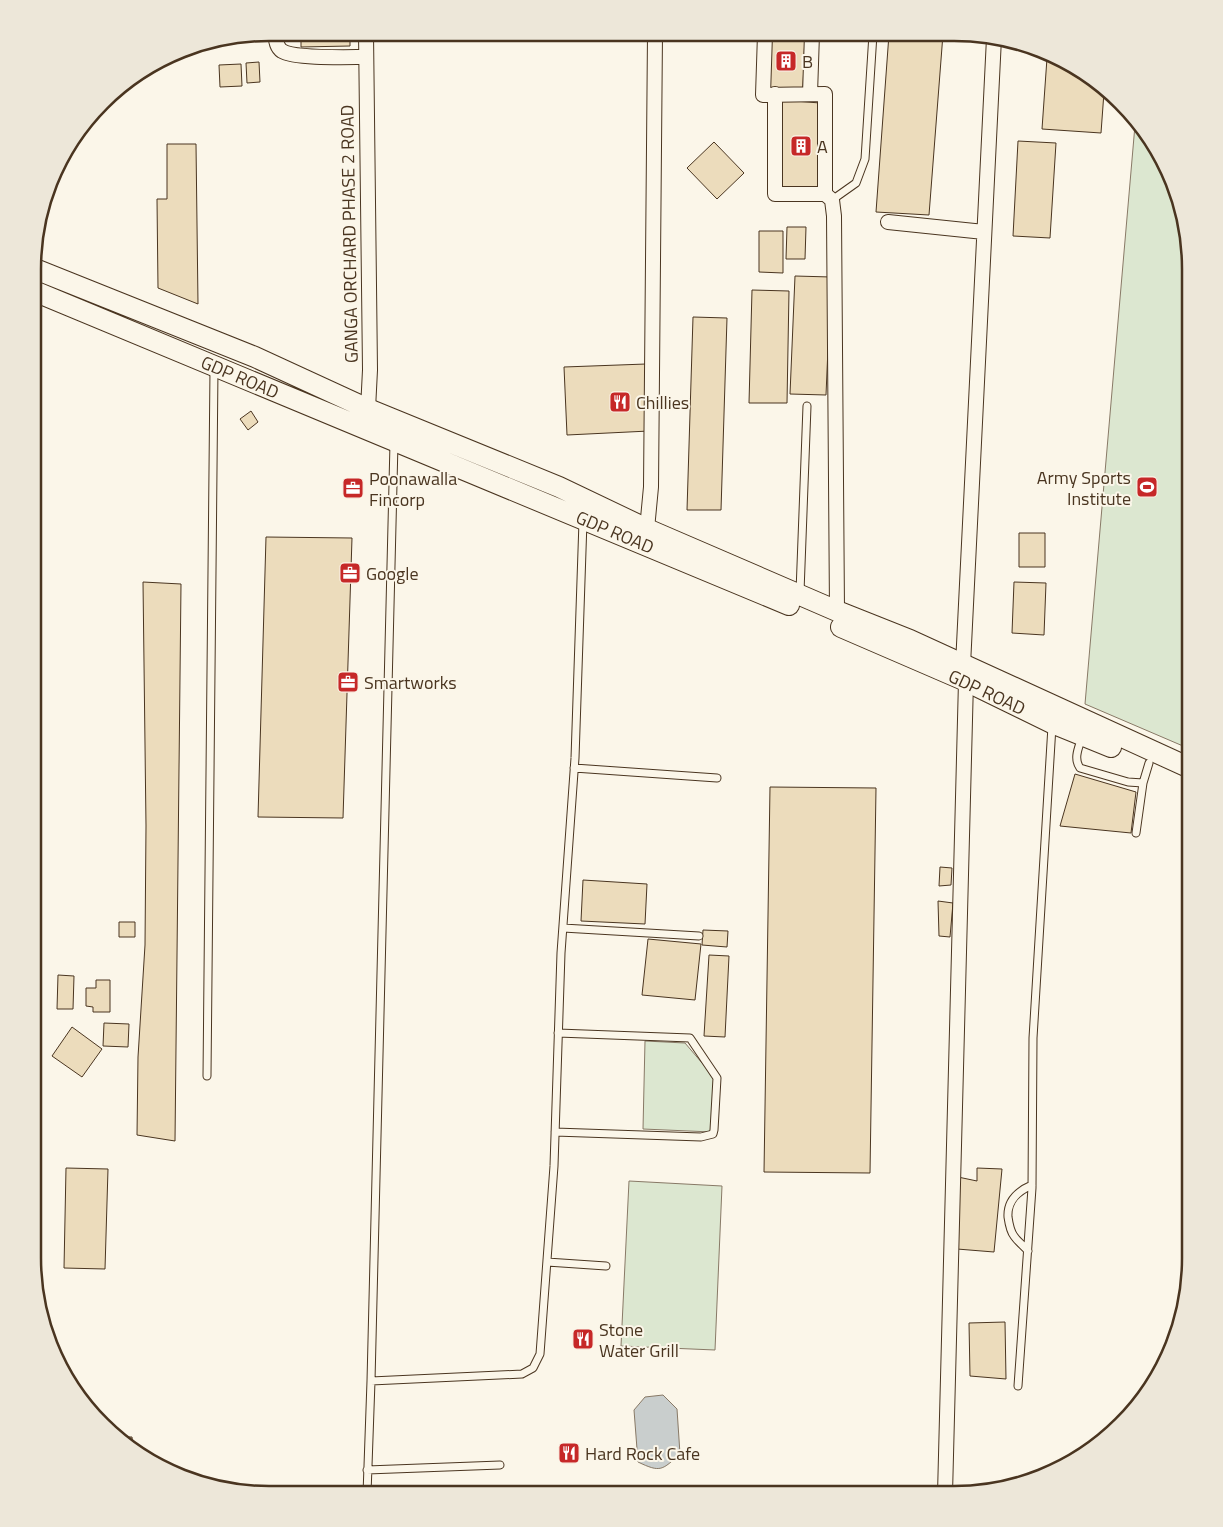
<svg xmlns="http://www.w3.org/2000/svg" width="1223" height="1527" font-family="'Titillium Web',sans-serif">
  <rect width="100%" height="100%" fill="#fbf6e9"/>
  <path fill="#dce7d0" stroke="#887966" d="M1135 125 1159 151 1182 208 1190 269V749L1085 704Z
    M645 1041 685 1043 714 1077 712 1132 643 1129Z
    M629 1181 722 1186 715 1350 621 1346Z"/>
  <path fill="#c9cecd" stroke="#887966" d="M663 1395 677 1409 680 1454C662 1470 661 1473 638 1462L634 1410 645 1397Z"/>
  <path fill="#ecdcbc" stroke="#4a3520" d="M301 33H350V46L301 47Z
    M768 34H805L803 88H767Z
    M889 34H943L929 215 876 212Z
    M1047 58 1085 73 1104 92 1101 133 1042 129Z
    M259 62 260 82 247 83 246 63Z
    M241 64 242 86 220 87 219 65Z
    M782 100 820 103 821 189H782Z
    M1018 141 1056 143 1050 238 1013 236Z
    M714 142 744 173 717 199 687 168Z
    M167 144H196L198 304 158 288 157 199H167Z
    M787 227H806L805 259H786Z
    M759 231H783V273L759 272Z
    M795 276 831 277 826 395 790 394Z
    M752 290 789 291 787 403H749Z
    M693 317 727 318 721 510H687Z
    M646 364 649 431 567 435 564 367Z
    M251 411 258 422 248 430 240 419Z
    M1019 533H1045V567H1019Z
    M266 537 352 538 343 818 258 817Z
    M143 582 181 584 175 1141 137 1135 138 1057 145 945 146 826Z
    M1014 582 1046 583 1044 635 1012 633Z
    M1075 774 1136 792 1131 833 1060 826Z
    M770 787 876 788 870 1173 764 1172Z
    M940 867 952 868 951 885 939 886Z
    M583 880 647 884 645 924 581 921Z
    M938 901 953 903 950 937 939 936Z
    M119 922H135V937H119Z
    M703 930 728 931 727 947 702 945Z
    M648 939 701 944 695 1000 642 995Z
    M709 955 729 956 725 1037 704 1036Z
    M58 975 74 976 73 1009H57Z
    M96 980H110V1012H93V1007L86 1006V988H96Z
    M104 1023 129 1024 128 1047 103 1046Z
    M72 1027 102 1049 82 1077 52 1056Z
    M66 1168 108 1169 105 1269 64 1268Z
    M977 1168 1002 1169 994 1252 957 1249 958 1177 977 1181Z
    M1005 1322 1006 1379 970 1376 969 1323Z
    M122 1437H132L133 1450Z"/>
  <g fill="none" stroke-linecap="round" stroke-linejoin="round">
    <g stroke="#4a3520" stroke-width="9">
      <path id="lane" d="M832 200 856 183 865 159 873 34
        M800 592 807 406
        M1082 737C1079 747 1073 758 1080 768L1128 782 1143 783 1149 763
        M574 768 717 778
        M1136 833 1143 783
        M563 928 699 936
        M207 1076 214 369
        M555 1132 701 1137 713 1134 714 1130 717 1078 690 1038 558 1033
        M1028 1251C1024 1246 1018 1242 1014 1236 1010 1231 1009 1224 1008 1217 1007 1200 1018 1191 1032 1185
        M547 1262 606 1266
        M371 1381 522 1374 533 1368 540 1354 554 1166 561 953 575 758 583 521
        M1018 1386 1032 1188 1033 1038 1052 726
        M367 1470 500 1465
        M367 1494 371 1381 394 443"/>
    </g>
    <g stroke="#4a3520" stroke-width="16">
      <path id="street" d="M275 33C276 39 276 47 282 51 295 59 349 57 366 57
        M366 33 370 370 368 409 367 417
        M765 34 763 95 825 94V194L832 200 834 216 837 611
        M775 94V194H825
        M810 94 812 34
        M888 222 984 232
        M647 529 651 487 655 34
        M945 1494 966 681 963 665 994 38"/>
    </g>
    <g stroke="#4a3520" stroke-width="22">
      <path id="secondary" d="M35 269 255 357 368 409 559 487 647 529 837 611 910 640 1190 768
        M34 291 789 605
        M841 627 966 681 1052 723 1111 747"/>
    </g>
    <use href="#lane" stroke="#fbf6e9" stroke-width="7"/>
    <use href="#street" stroke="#fbf6e9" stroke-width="14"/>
    <use href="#secondary" stroke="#fbf6e9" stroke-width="20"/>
  </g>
  <defs>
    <g id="building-square" transform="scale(1.125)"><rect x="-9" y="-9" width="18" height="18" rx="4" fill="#c62828" stroke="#fbf6e9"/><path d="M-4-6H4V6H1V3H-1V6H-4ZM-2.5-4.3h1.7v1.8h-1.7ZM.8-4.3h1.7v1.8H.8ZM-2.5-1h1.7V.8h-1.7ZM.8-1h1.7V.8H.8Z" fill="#fff"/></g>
    <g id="restaurant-square" transform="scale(1.125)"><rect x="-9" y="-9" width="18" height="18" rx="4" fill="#c62828" stroke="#fbf6e9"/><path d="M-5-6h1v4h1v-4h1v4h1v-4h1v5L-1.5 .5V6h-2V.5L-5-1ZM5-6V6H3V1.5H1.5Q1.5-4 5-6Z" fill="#fff"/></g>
    <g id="stadium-square" transform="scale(1.125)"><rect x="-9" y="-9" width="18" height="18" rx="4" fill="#c62828" stroke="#fbf6e9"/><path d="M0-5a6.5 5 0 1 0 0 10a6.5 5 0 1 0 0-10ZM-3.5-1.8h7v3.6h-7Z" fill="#fff"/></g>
    <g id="office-square" transform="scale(1.125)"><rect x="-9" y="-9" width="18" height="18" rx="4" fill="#c62828" stroke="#fbf6e9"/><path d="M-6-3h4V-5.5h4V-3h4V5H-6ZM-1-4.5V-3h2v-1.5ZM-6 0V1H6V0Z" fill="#fff"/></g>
  </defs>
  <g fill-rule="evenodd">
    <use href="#building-square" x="786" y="61"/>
    <use href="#building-square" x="801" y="146"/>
    <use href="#restaurant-square" x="620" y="402"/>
    <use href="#stadium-square" x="1147" y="487"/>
    <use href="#office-square" x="353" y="488"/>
    <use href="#office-square" x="350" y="573"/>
    <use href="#office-square" x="348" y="682"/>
    <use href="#restaurant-square" x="583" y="1339"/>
    <use href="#restaurant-square" x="569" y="1453"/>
  </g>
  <g text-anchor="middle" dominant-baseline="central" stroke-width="4" stroke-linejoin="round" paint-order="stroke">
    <g font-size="18" fill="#4a3520" stroke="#fbf6e9" text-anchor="start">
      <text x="802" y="61">B</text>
      <text x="817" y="146">A</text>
      <text x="636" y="402">Chillies</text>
      <text x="1131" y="477" text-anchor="end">Army Sports<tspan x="1131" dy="21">Institute</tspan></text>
      <text x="369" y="478">Poonawalla<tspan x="369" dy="21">Fincorp</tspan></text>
      <text x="366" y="573">Google</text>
      <text x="364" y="682">Smartworks</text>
      <text x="599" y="1329">Stone<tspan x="599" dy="21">Water Grill</tspan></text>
      <text x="585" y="1453">Hard Rock Cafe</text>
    </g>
    <g font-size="18" fill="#4a3520" stroke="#fbf6e9">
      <text transform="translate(349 234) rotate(-91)">GANGA ORCHARD PHASE 2 ROAD</text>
      <text transform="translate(240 377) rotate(23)">GDP ROAD</text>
      <text transform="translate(615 532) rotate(23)">GDP ROAD</text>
      <text transform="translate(987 692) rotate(25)">GDP ROAD</text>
    </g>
  </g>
  <path d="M0 0H1223V1527H0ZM269 41H954A228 228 0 0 1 1182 269V1258A228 228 0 0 1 954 1486H269A228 228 0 0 1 41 1258V269A228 228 0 0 1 269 41Z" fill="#ede7d9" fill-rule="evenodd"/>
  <path fill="none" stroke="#4a3520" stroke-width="2.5" d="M269 41H954A228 228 0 0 1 1182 269V1258A228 228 0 0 1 954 1486H269A228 228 0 0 1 41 1258V269A228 228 0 0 1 269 41Z"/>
</svg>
